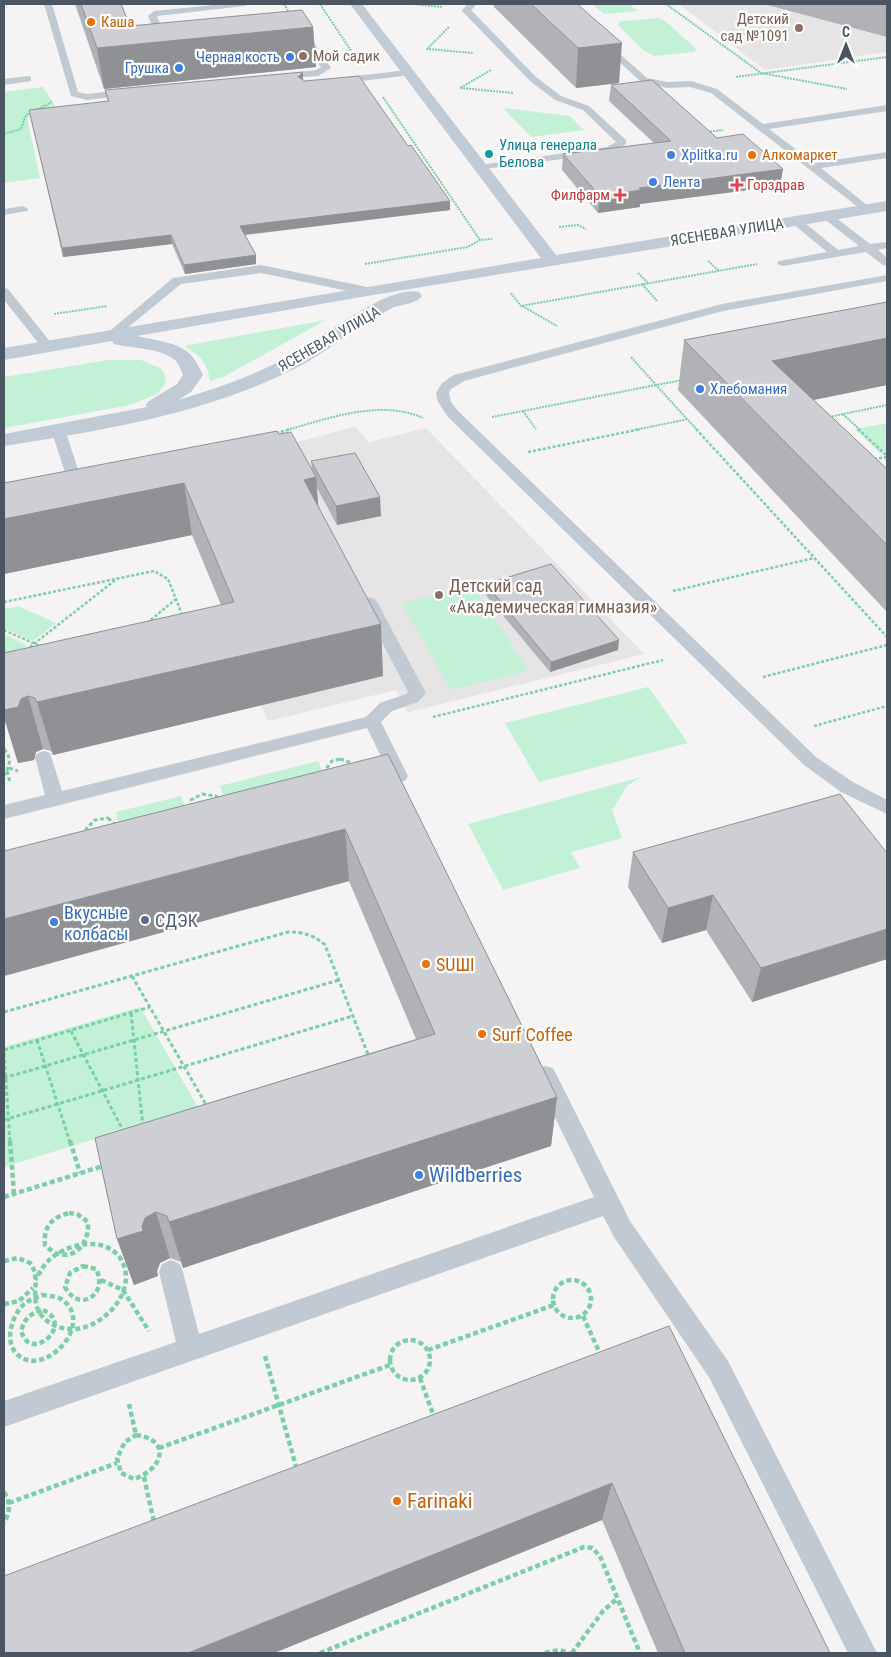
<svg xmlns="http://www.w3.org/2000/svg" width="891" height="1657" font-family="'Roboto Condensed',sans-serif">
  <rect width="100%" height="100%" fill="#f5f3f3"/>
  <path fill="#e6e4e5" d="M679 4H887V52L765 70Z
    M355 427 369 442 426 428 644 654 408 712 396 690 268 721 261 705 266 450Z"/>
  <path fill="#c3f1d5" d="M592 4H629L638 11 604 14Z
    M659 18 665 21 693 46 696 49 695 52 654 56 643 50 618 25 619 22 623 21Z
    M43 87 59 112 27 118 40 178 4 183V92Z
    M503 108 570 116 584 130 531 137Z
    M326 320 225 376 210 381C207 361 200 356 184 346Z
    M109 360H141L162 369 166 378 164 386 157 394 130 405 4 428V377Z
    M887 423V451L880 453 855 429Z
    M474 586 528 671 451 690 402 603Z
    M18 606 56 623 33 641 4 628V609Z
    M4 634 27 645 4 663Z
    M648 687 688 743 539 782 505 723Z
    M318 761 327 782 228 807 220 786Z
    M641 777 627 786 612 810 622 838 571 852 580 868 503 890 468 824Z
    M181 796 188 817 122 834 116 812Z
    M140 1007 198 1107 4 1167V1047Z"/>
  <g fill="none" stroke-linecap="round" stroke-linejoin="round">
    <path stroke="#7ad0a6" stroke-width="2" stroke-dasharray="2 1" stroke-linecap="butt" d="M284 4 290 14
      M320 4 354 55
      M413 4 442 7
      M666 4 761 73 847 89
      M449 27 427 49 473 53
      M491 70 460 88 514 93
      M736 77 887 57
      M383 97 480 240
      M707 132 723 130
      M4 134 21 129 26 115 52 102
      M559 227 578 225 586 229
      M708 261 719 271
      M365 264 468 247 480 240 492 239
      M638 273 648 283
      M642 284 657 301
      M511 293 521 306 757 264
      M522 306 557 326
      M54 314 107 306
      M631 357 656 385
      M683 380 656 385 697 430
      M523 411 536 429
      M843 414 860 430
      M492 417 656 385
      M829 417 887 405
      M287 430C329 418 381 399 423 418
      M635 430 688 419"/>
    <path stroke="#7ad0a6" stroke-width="2.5" stroke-dasharray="3 2" stroke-linecap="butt" d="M696 429 887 637
      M858 429 887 456
      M276 433 291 429
      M528 452 641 429
      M874 459 887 457
      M673 591 814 558
      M4 602 154 571 168 579 183 617
      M147 623 176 599
      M4 630 42 647
      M26 650 118 578
      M763 677 887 645
      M433 717 663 660
      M814 726 887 706"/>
    <path stroke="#7ad0a6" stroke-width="3" stroke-dasharray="4 2.5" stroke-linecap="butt" d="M4 749C12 758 10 766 4 775
      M340 759 352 763 355 769 348 777 335 779 328 775 326 769 332 761Z
      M9 768 18 771
      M7 771 10 782
      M202 794 216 796 220 802 217 809 204 814 191 809V800Z
      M108 818 116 825 112 835 99 840 88 835 86 829 95 820Z
      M132 976 208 1108
      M4 1012 288 932C303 932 314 935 325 945L369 1057
      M131 1013 143 1127
      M71 1031 124 1132
      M37 1040 70 1142
      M4 1050 150 1007
      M4 1053 10 1142
      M4 1078 339 980
      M4 1120 353 1016"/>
    <path stroke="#7ad0a6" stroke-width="4.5" stroke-dasharray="5 3" stroke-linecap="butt" d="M10 1141 14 1194
      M70 1141 80 1173
      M4 1197 103 1166
      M69 1213 77 1214 88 1222C90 1249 66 1267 45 1245 43 1227 52 1217 69 1213Z
      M4 1261 18 1258 30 1263C43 1278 27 1301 43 1317 53 1328 71 1332 85 1327 110 1320 136 1288 122 1261 107 1234 66 1243 48 1261 43 1266 39 1274 35 1280
      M83 1266 96 1269C109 1294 79 1314 65 1287L70 1273Z
      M553 1299a19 19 0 1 1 38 0a19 19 0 1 1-38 0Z
      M101 1280 123 1290 149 1331
      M42 1295C48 1296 56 1296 61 1299 97 1322 45 1379 18 1355 4 1343 11 1318 22 1306 28 1300 35 1298 42 1295Z
      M4 1304 19 1301 33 1288
      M43 1310C71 1322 42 1352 28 1342 25 1340 23 1335 21 1332 24 1319 30 1313 43 1310Z
      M583 1316 601 1356
      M390 1360a20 20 0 1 1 40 0a20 20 0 1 1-40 0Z
      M428 1350 554 1305
      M265 1356 297 1470
      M420 1378 434 1417
      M129 1404 136 1435
      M136 1435C173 1440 162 1470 134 1479L121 1473 117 1458 125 1442Z
      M159 1448 390 1365
      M144 1477 154 1522
      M4 1492C11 1503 10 1512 4 1523
      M9 1503 117 1463
      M320 1653 584 1547 592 1548 600 1556 640 1653
      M545 1653 559 1650 569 1653
      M572 1653 603 1611 618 1598"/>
    <path fill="#c1cad2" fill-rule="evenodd" d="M44 4H52L78 92 87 94 132 89 135 90V94L87 100 71 96Z
      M224 4H249L245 6 157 16 170 47 166 50 162 47 148 16 154 11Z
      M468 4H477L471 10 536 77 561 96 589 106 626 140V144L610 153 477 170 476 168 481 165 607 147 616 142 583 110 555 100 530 81 463 12 462 10Z
      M297 35 311 39 331 68 318 76 276 79V75L316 70 321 67 305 43 294 40 293 38Z
      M603 39 647 78 667 82 691 81 717 89 763 124 887 105V111L769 129 814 163 887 152V158L821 168 872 209 867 212 863 211 711 93 690 87 667 88 641 82 600 44V40Z
      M408 70 413 73 411 75 337 84 332 81 337 78Z
      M28 76 31 77V81L4 85V79Z
      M23 206 28 209 27 211 4 215V209Z
      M827 213 831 214 870 244 887 242V248L878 250 887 258V266L883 265 866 252 783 266 779 265 777 263 779 261 827 252 792 223 790 221 792 219H800L838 250 859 246 823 218 822 216Z
      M261 265 367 287 373 291 367 295 261 273 181 284 115 338 111 339 105 335 173 278Z
      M887 275V281L723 311 464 381 451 389 449 393 451 402 458 411 816 757 853 782 887 800V814L841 792 804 765 448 417 438 402 436 393 442 383 454 375 722 304Z
      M4 288 8 289 52 344 54 347 52 350H44L4 300Z
      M58 426 65 430 86 493 84 496H74L72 493 51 430Z
      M369 597 375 599 377 602 426 693 418 702 392 711 381 722 408 776 405 781 399 782 393 781 367 728 4 819V805L45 795 35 757 38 753 44 751 50 753 62 791 366 717 380 703 406 694 408 692 361 602 363 599Z
      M545 1066 553 1068 630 1221 728 1361 877 1653H848L710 1379 614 1237 603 1216 4 1427V1401L176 1342 159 1272 162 1264 171 1260 180 1264 183 1272 199 1334 594 1197 534 1075 537 1068Z"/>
    <path fill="#c1cbd6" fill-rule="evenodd" d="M350 4H362L556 255 887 201V211L367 296 137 336C153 340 178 342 190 354 196 360 199 368 203 375L191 392 178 400C215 389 253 376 288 357 317 342 387 284 419 292L422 296C416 304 403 304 394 307 386 311 379 316 371 320 347 334 325 353 300 366 209 413 105 430 4 446V434L147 407 146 405 149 401 177 384 183 375C181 370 179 365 176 361 160 347 133 349 114 344L112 341 4 360V348L541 258Z"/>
  </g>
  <path fill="#b0b2b7" d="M75 4H121L130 26 313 27 316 67 104 89Z
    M494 4H577L619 83 576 88 494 7Z
    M764 4H887V37Z
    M303 80 450 210 245 235 256 264 185 274 172 244 63 257 29 110 108 102 105 90Z
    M611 85 717 138 780 186 640 204V207L598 213 562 170 563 154 654 143 609 101Z
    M887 302V385L814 400 887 469V612L678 390 684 340Z
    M279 434 312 469 311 461 381 516 337 525 317 488 318 507 383 676 53 755 51 751 43 749 36 752 34 760 18 763 4 653 221 605 192 535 4 574V483Z
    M486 584 618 650 550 672 485 594Z
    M388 754 557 1097 551 1146 183 1268 181 1262 170 1258 160 1263 157 1271 158 1276 134 1285 117 1239 95 1138 416 1039 349 881 4 976V851Z
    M633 852 887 853V959L752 1002 706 930 662 943 628 887Z
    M669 1326 830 1653H658L602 1520 274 1653Z"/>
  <path fill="#909195" d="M313 27 316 67 104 89 97 48Z
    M622 43 619 83 576 88 578 48Z
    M303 72V80L298 77Z
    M783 169 780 186 640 204V207L598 213 600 196 639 188Z
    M450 201V210L241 235 240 226Z
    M171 235 172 244 63 257 62 248Z
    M256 255V264L185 274 184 265Z
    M887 338V385L763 410 772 361Z
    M316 477 320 529 304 480Z
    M184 483 192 535 4 574V519Z
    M380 497 381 516 337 525 336 506Z
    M381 624 383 676 53 755 37 702Z
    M619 640 618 650 550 672 551 662Z
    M28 696 43 749 36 752 34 760 18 763 4 718V710L21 699Z
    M345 829 349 881 4 976V919Z
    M713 895 706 930 662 943 668 908Z
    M887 929V959L752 1002 761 968Z
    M557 1097 551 1146 183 1268 169 1222Z
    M156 1212 170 1258 160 1263 157 1271 158 1276 134 1285 117 1239 142 1226 145 1218Z
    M612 1483 602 1520 274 1653H188Z"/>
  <path fill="#cdcfd5" stroke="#909195" d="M81 4H121L130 26 302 10 313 27 97 48Z
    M531 4H577L622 43 578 48Z
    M303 72 298 77 305 81 359 76 408 146 411 145 450 201 240 226 256 255 184 265 171 235 62 248 29 110 109 101 105 90Z
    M652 80 717 138 743 134 783 169 639 188 641 190 600 196 563 154 671 141 611 85Z
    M887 302V338L772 361 887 469V545L684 340Z
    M277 431 279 434 291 432 316 477 304 480 381 624 37 702 35 698 28 696 21 699 18 707 4 710V653L234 602 184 483 4 519V483Z
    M355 453 380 497 336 506 311 461Z
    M551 564 619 640 551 662 486 584Z
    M388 754 557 1097 169 1222 167 1216 156 1212 145 1218 142 1226 143 1231 117 1239 95 1138 435 1034 345 829 4 919V851Z
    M840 794 887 853V929L761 968 713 895 668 908 633 852Z
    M669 1326 830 1653H685L612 1483 188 1653H4V1576Z"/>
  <g fill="#e8710a" stroke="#fff" stroke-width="2">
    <circle cx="91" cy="22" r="5"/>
    <circle cx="752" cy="155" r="5"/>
    <circle cx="426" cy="964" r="5"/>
    <circle cx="482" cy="1034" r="5"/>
    <circle cx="397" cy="1501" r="5"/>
  </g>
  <g fill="#8d6e63" stroke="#fff" stroke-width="2">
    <circle cx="799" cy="28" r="5"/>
    <circle cx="303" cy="56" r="5"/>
    <circle cx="439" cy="595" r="5"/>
  </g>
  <g fill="#3f7fe0" stroke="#fff" stroke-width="2">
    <circle cx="290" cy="57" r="5"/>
    <circle cx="179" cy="68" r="5"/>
    <circle cx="671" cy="155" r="5"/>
    <circle cx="653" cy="182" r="5"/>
    <circle cx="700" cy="389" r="5"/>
    <circle cx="54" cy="922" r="5"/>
    <circle cx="419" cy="1175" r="5"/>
  </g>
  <circle fill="#0f9aa8" stroke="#fff" stroke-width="2" cx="489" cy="154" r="5"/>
  <g fill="#e0444e" stroke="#fff" stroke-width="2">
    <path d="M734.5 177.5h5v5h5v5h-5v5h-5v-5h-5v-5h5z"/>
    <path d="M617.5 187.5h5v5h5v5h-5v5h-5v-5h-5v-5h5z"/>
  </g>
  <circle fill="#5c6f8a" stroke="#fff" stroke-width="2" cx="145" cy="920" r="5"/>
  <g text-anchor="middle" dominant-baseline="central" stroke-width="4.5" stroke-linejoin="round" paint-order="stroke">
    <g font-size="15" fill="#785e54" stroke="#fff" text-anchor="end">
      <text x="789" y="19">Детский<tspan x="789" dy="17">сад №1091</tspan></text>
      <text x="313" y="56" text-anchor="start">Мой садик</text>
    </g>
    <g font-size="15" fill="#c56008" stroke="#fff" text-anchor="start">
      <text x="101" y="22">Каша</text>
      <text x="762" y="155">Алкомаркет</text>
    </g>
    <g font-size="15" fill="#366cbe" stroke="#fff" text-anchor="start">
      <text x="280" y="57" text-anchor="end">Черная кость</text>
      <text x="169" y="68" text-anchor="end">Грушка</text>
      <text x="681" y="155">Xplitka.ru</text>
      <text x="663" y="182">Лента</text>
      <text x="710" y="389">Хлебомания</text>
    </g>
    <g font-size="15" fill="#0d838f" stroke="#fff" text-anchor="start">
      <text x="499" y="145">Улица генерала<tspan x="499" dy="17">Белова</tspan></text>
    </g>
    <g font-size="15" fill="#be3a42" stroke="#fff" text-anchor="start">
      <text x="747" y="185">Горздрав</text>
      <text x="610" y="195" text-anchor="end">Филфарм</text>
    </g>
    <g font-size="15" fill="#4a5661" stroke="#fff">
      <text transform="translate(727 232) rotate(-9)">ЯСЕНЕВАЯ УЛИЦА</text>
      <text transform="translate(329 339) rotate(-30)">ЯСЕНЕВАЯ УЛИЦА</text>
    </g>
    <g font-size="18" fill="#785e54" stroke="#fff" text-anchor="start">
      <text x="449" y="585">Детский сад<tspan x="449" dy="21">«Академическая гимназия»</tspan></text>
    </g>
    <g font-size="18" fill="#366cbe" stroke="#fff" text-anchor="start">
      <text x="64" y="912">Вкусные<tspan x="64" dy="21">колбасы</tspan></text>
    </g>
    <g font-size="18" fill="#4e5e75" stroke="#fff" text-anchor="start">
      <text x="155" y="920">СДЭК</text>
    </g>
    <g font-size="18" fill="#c56008" stroke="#fff" text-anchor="start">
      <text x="436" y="964">SUШI</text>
      <text x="492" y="1034">Surf Coffee</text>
    </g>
    <g font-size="21" fill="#366cbe" stroke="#fff" text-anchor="start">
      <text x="429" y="1175">Wildberries</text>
    </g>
    <g font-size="21" fill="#c56008" stroke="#fff" text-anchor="start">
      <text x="407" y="1501">Farinaki</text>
    </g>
  </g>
  <rect width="891" height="1657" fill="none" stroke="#4a5661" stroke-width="10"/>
  <g transform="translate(846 45)" stroke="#ffffff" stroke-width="4" paint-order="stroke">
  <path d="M0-4L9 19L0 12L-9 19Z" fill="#4a5661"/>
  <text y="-8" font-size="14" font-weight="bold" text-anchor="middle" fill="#4a5661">С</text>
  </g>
</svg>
